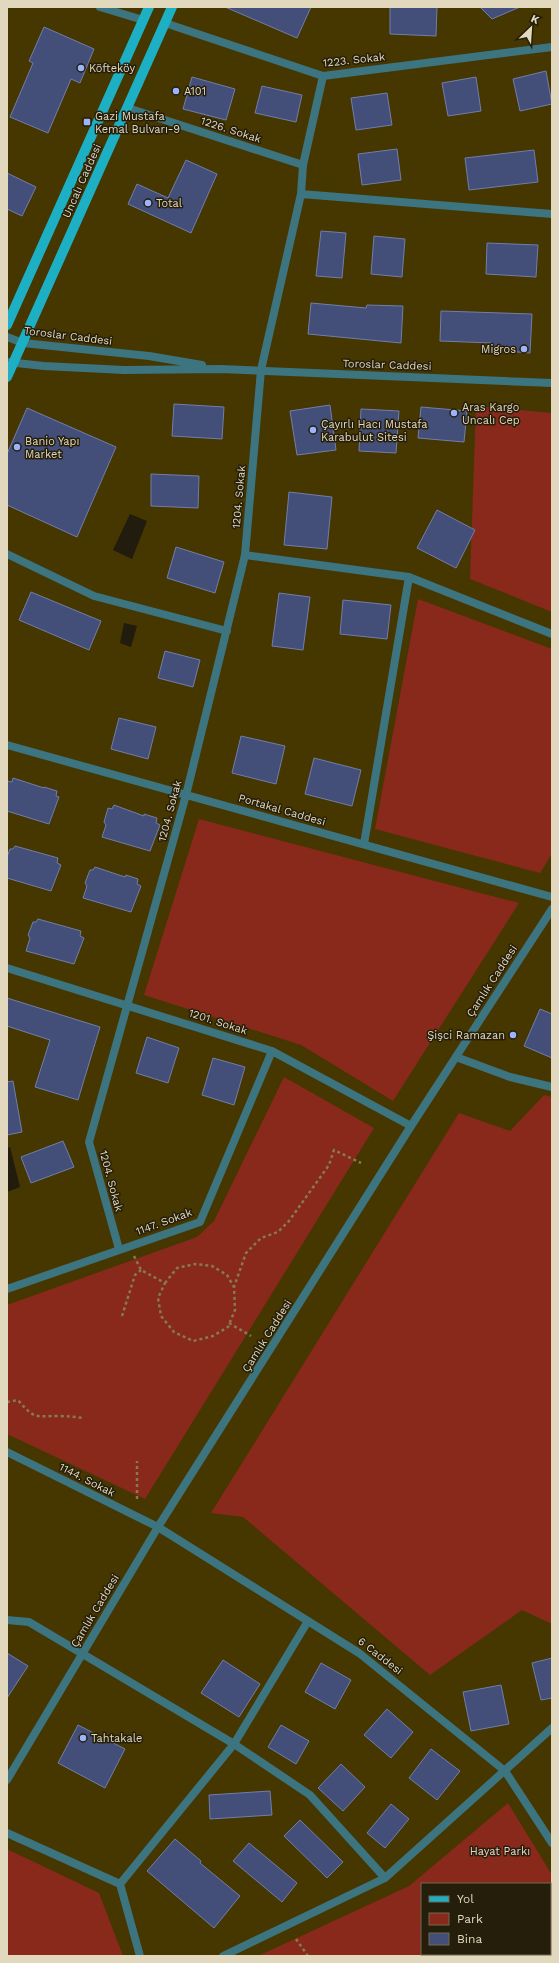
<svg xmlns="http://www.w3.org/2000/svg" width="559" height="1963" font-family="'Work Sans',sans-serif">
  <rect width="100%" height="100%" fill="#463600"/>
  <path fill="#88291c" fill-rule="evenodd" d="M476 406 552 413V612L470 579Z
    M418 599 552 649V854L540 873 375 829Z
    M199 819 519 903 393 1101 301 1045 144 995Z
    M284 1077 374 1128 145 1499 7 1434V1305L197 1237 214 1221Z
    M544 1095 552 1097V1624L522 1610 430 1675 243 1517 211 1513 459 1113 510 1131Z
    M508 1803 552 1875V1956H258L409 1886ZM422 1884H550V1954H422Z
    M7 1849 99 1893 123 1956H7Z"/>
  <path fill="#211c0d" d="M130 514 147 521 132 559 113 550Z
    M124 623 137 626 131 647 120 643Z
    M10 1147 20 1187 7 1192V1148Z"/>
  <path fill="#434f78" stroke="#707eab" d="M225 7H311L297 38Z
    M390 7H437L436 36 390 34Z
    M480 7H520L492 19Z
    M44 27 94 49 80 83 71 79 48 133 10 117 33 63 29 61Z
    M546 71 552 104 520 111 513 79Z
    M192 77 235 89 226 120 183 109Z
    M476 77 481 111 448 116 442 83Z
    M262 86 302 95 296 122 255 113Z
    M387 93 392 125 356 130 351 98Z
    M397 149 401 180 362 185 358 154Z
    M534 150 538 182 469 190 465 158Z
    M186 160 217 174 191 233 128 204 137 184 168 198Z
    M7 173 36 187 22 216 7 209Z
    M321 231 346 233 342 278 316 276Z
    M374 236 405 239 402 277 371 274Z
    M487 243 538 245 536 277 486 274Z
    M311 303 366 308 367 305 403 306 401 343 308 334Z
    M441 311 532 314 530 353 492 350V343L440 341Z
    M174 404 224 407 222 439 172 436Z
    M330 405 336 450 297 455 290 411Z
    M421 407 467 411 464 442 418 438Z
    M27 408 116 447 77 537 7 505V454Z
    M361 409 399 411 396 453 359 451Z
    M151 474 199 476 198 508 151 506Z
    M289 492 332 497 327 549 284 545Z
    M437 510 475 530 456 568 417 548Z
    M176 547 224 562 215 593 167 578Z
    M31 592 101 621 89 650 19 620Z
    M279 593 310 597 303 650 272 646Z
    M343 600 391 605 387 639 340 634Z
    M165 651 200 660 193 687 158 678Z
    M119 718 156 727 148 759 111 749Z
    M241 736 285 746 276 784 232 773Z
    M314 758 361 770 352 806 305 794Z
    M13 778 44 788V787L57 791 56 796 59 797 49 824 7 811V781L12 782Z
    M114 805 144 816V814L157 818 156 823 160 825 150 851 102 837 106 825 104 822 108 808 112 809Z
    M15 846 58 858 57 863 61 865 51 891 7 878V857L10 849H13Z
    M95 867 125 877 126 875 138 879 137 884 141 886 131 912 83 898 87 886 85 883 90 870H93Z
    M38 919 81 931 80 936 84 938 74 964 26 951 30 938 28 935 33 922H36Z
    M7 998 100 1027 78 1100 35 1087 50 1040 7 1026Z
    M540 1009 552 1014V1058L524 1046Z
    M147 1037 179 1048 168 1083 136 1073Z
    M213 1058 245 1067 234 1105 202 1095Z
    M13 1081 22 1132 7 1135V1082Z
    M63 1141 74 1167 31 1183 21 1157Z
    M7 1653 28 1666 7 1698Z
    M552 1658V1698L541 1700 532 1663Z
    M223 1660 260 1684 239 1717 201 1693Z
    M321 1663 351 1680 335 1709 305 1692Z
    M501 1685 509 1724 471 1731 463 1692Z
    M387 1709 413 1732 391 1758 364 1735Z
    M78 1725 125 1749 105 1788 58 1763Z
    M281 1725 309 1741 296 1764 268 1747Z
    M431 1749 460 1771 437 1800 409 1778Z
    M341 1764 365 1787 343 1811 318 1788Z
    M270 1791 272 1815 210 1819 209 1795Z
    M391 1804 409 1819 385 1848 367 1833Z
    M300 1820 343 1862 327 1878 284 1836Z
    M175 1839 201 1861 200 1863 240 1896 214 1928 147 1871Z
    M249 1843 297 1883 282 1902 233 1861Z"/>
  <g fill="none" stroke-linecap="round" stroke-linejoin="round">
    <path stroke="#877a50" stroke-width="2.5" stroke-dasharray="3 3" stroke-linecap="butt" d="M134 1256 141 1270 165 1283 158 1298 161 1316 174 1332 193 1341 213 1336 228 1327 235 1310 234 1287 246 1253 261 1238 278 1232 289 1221 329 1165 334 1150 361 1163
      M165 1283 177 1268 195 1264 212 1266 227 1275 234 1287
      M122 1316 135 1275 141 1270
      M229 1323 251 1336
      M7 1402 18 1400C35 1420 35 1416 58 1416 67 1416 75 1417 83 1418
      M137 1499V1461
      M296 1939 308 1956
      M550 1940 552 1939
      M509 1956 511 1954"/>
    <path stroke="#3c747f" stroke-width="8" d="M100 7 143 20
      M165 23 323 76 552 47
      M128 108 303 165
      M301 194 552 214
      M7 554 94 596 227 631
      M245 555 409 577 552 634
      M7 745 552 897
      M364 844 409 577
      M7 968 272 1051 411 1126
      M456 1057 510 1077 552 1087
      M119 1249 89 1142 186 795 245 555 261 370 301 194 303 165 323 76
      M7 1289 200 1222 272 1051
      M7 1452 158 1527
      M7 1620 29 1622 234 1744 310 1795 385 1878
      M7 1833 120 1884 140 1956
      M120 1884 234 1744 308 1621
      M223 1956 385 1878 552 1728"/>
    <path stroke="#3c747f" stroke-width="8" d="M7 337 23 343 149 356 202 365
      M7 362 44 366 124 370 221 369 552 383
      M158 1527 359 1653 505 1771 552 1843
      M7 1780 158 1527 411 1126 552 909"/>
    <path stroke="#1dafc4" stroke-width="10" d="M7 325 149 7
      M7 377 172 7"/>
  </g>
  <g fill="#9db4fd" stroke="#251e0a" stroke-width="1.5">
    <circle cx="81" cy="68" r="4"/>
    <circle cx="176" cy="91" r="4"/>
    <rect x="83" y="118" width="8" height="8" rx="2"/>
    <circle cx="148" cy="203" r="4"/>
    <circle cx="524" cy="349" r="4"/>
    <circle cx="454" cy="413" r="4"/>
    <circle cx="313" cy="430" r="4"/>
    <circle cx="17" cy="447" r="4"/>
    <circle cx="513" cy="1035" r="4"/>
    <circle cx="83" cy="1738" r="4"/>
  </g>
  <g text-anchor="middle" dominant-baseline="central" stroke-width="3" stroke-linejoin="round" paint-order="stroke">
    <g font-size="11" fill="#e1d8be" stroke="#251e0a">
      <text transform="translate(354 60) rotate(-6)">1223. Sokak</text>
      <text transform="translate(231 130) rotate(18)">1226. Sokak</text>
      <text transform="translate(82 181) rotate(-66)">Uncalı Caddesi</text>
      <text transform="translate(68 336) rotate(7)">Toroslar Caddesi</text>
      <text transform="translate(387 365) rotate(2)">Toroslar Caddesi</text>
      <text transform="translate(239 497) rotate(-85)">1204. Sokak</text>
      <text transform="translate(282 810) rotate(16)">Portakal Caddesi</text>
      <text transform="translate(170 811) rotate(-75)">1204. Sokak</text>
      <text transform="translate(492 981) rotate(-57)">Çamlık Caddesi</text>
      <text transform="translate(218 1022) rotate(18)">1201. Sokak</text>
      <text transform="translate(111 1181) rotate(75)">1204. Sokak</text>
      <text transform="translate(164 1222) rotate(-20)">1147. Sokak</text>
      <text transform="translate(267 1336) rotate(-58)">Çamlık Caddesi</text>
      <text transform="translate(87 1480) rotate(27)">1144. Sokak</text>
      <text transform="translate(95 1611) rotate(-59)">Çamlık Caddesi</text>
      <text transform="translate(380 1656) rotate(38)">6 Caddesi</text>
    </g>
    <g font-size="11" fill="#e1d8be" stroke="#251e0a" text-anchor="start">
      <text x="89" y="68">Köfteköy</text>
      <text x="184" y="91">A101</text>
      <text x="95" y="116">Gazi Mustafa<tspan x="95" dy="13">Kemal Bulvarı-9</tspan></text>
      <text x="156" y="203">Total</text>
      <text x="516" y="349" text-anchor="end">Migros</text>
      <text x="462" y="407">Aras Kargo<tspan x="462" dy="13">Uncalı Cep</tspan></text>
      <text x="321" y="424">Çayırlı Hacı Mustafa<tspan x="321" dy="13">Karabulut Sitesi</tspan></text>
      <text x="25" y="441">Banio Yapı<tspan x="25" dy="13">Market</tspan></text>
      <text x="505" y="1035" text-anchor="end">Şişci Ramazan</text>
      <text x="91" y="1738">Tahtakale</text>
    </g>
    <g font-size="11" fill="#eccfc9" stroke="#251e0a">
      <text x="500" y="1851">Hayat Parkı</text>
    </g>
  </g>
  <rect width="559" height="1963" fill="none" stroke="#e1d8be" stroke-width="16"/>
  <rect x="421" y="1883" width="130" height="72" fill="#251e0a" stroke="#706852"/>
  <rect x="429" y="1896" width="20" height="6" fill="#1dafc4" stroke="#706852"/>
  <text x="457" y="1903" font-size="12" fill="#e1d8be">Yol</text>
  <rect x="429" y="1913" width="20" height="12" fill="#88291c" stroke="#706852"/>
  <text x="457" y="1923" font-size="12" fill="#e1d8be">Park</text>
  <rect x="429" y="1933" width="20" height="12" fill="#434f78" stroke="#706852"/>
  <text x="457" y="1943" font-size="12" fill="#e1d8be">Bina</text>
  <g transform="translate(531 28) rotate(25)" stroke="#251e0a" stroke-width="3" paint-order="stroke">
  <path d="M0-3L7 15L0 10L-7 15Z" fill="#e1d8be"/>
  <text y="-6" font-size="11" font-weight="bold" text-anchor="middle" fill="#e1d8be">K</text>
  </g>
</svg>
